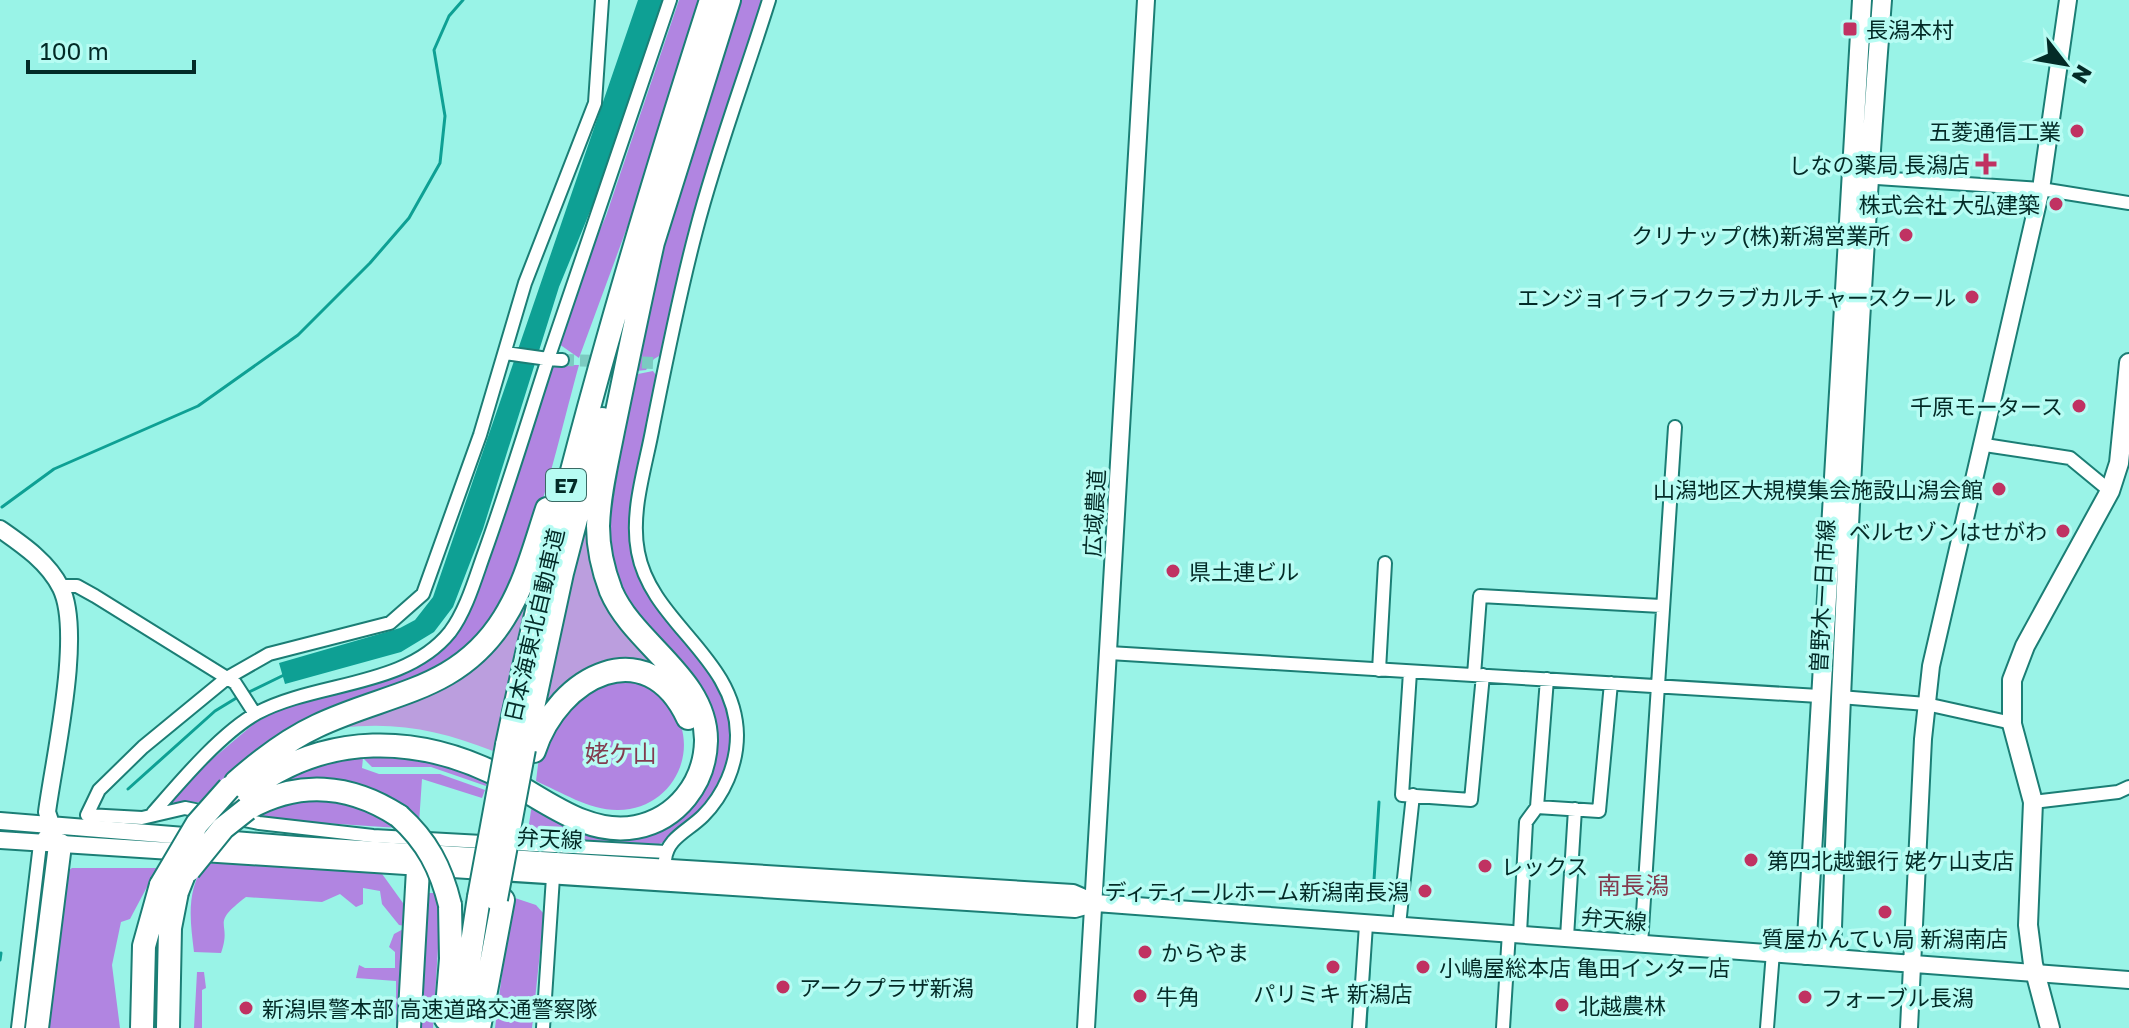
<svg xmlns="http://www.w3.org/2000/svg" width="2129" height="1028" font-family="'Golos Text','Noto Sans JP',sans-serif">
  <rect width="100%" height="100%" fill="#99f3e7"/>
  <path fill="#bb9ede" d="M592 493 666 674C617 672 586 659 551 700L544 699Z
    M534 569 493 751C442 731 396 721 341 728L337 722Z"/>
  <path fill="#b185e1" d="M679 0H699L632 214 579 358 559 344 577 282 606 216Z
    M740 0H767L666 352 654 359 646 370 636 371C657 245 700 121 740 0Z
    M553 365H579C558 440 532 567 488 629 477 645 448 667 431 675 406 688 377 692 350 702 288 726 245 753 200 802L174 804 171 798 177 789 256 722 287 706 347 688 452 637Z
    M653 371 658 378 632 508 649 596 723 689 730 710 734 765 718 794 671 839 659 844 527 837 532 804 645 834 716 741C679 683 617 611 607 542 601 502 624 430 634 390L638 374Z
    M622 678C633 682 648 684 658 690 664 693 669 703 673 709 702 753 670 811 617 810 589 810 561 792 536 781L539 757 571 697Z
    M421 756 487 780 486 786 431 767H372L363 758 362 768 379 774H440L485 790 482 798 422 779 419 823C347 769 333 781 250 796 313 758 351 757 421 756Z
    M306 796 351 800 399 828 245 818Z
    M205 863 380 871 408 910 405 926 399 925 382 904 380 891 363 888V904L356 907 340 894 322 902 246 897C208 926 233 920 221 953L194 952C190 919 186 892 205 863Z
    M72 868H157L130 919 121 922 112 965 120 1028H45L66 872Z
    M423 893H438L441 900 433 1028H416Z
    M512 897 536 905 544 914 532 1028H495Z
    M407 927 402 1028H396V981L356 978 359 965 365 968H395V952L389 947 394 934Z
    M197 972H204L206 988 202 990V1028H194Z"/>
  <path fill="#0ea094" d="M638 0H664L603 180 559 287 483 529 453 607 434 632 401 652 285 684 279 663 400 628 415 620 433 597Z"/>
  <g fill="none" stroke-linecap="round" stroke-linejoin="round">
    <path stroke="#0ea094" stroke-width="3" d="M2 507 54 469 198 406 298 335 370 263 409 218 440 163 445 116 434 50 449 16 463 0
      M245 694 284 675
      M128 789 215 711 238 697
      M1373 896 1379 802
      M0 960 1 953
      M1366 1028 1370 953"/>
    <path stroke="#7bcbc1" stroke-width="12" stroke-dasharray="12 6" stroke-linecap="butt" d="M562 360 605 361
      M624 362 653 363"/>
    <g stroke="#1b7e75" stroke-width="16">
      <path id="minor" d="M602 0 595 103 525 283 480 435 423 594 390 623 269 654 227 678 143 747 99 790 87 815 142 818 185 808 259 823 373 836 666 852
        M1862 177 2041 189 2129 203
        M505 353 548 359 670 0
        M1985 445 2070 458 2110 491
        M60 586H77L95 596 227 678 235 683 255 714
        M1109 653 1819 696
        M1379 670 1385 563
        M1410 672 1402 795 1471 800 1483 675
        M1474 675 1480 596 1661 606
        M1547 679 1537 807 1599 811 1611 683
        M1840 697 1926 704 2012 723
        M2033 802 2118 792 2129 787
        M153 813C180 782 221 733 257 713 317 681 405 688 450 632 466 611 475 579 484 554 507 490 527 424 548 359L562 360
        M665 860C667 838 688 831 703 816 724 795 737 765 737 735 736 657 651 623 638 552 630 511 646 466 653 426 666 361 679 295 696 231 716 153 745 77 769 0
        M1399 925 1413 795
        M1520 933 1526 822 1537 807
        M1567 937 1575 809
        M1641 944 1675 427
        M18 1028 40 844 45 836
        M543 1028 553 877
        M1359 1028 1366 925
        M1503 1028 1509 932
        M1767 1028 1773 952"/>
    </g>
    <g stroke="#1b7e75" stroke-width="20">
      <path id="tertiary" d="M0 529C23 545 48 562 61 588 83 633 54 759 47 812L54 833
        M0 821 297 845 1073 893 1096 903
        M0 840 1075 909 1096 903 2129 980
        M1086 1028 1146 0
        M1909 1028 1923 739 1931 666 2041 189 2068 0"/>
    </g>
    <g stroke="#1b7e75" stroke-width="22">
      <path id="secondary" d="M1806 955 1862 0
        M1831 956C1842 638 1857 318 1882 0
        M2050 1028 2033 964 2028 925 2033 802 2012 724V680L2025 646 2110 491 2119 463 2129 363"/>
    </g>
    <g stroke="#1b7e75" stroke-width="26">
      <path id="motorway" d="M649 255 729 0
        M507 745C560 492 632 246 711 0
        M524 749 562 573 602 419
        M534 751C558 676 647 630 688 718
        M236 782C261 760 287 740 317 726 388 692 458 692 504 618 525 585 535 545 547 509
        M238 798C322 729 422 732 513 783 550 804 591 836 636 827 677 819 705 783 706 741 707 678 634 645 611 591 603 570 598 549 598 526 599 494 607 462 613 431 626 368 639 305 653 242
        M247 809C298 780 350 784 399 816
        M446 1019 451 959 450 905
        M37 1028 60 845
        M142 1028 144 946 161 885
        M168 1028 170 928 177 892
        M409 1028 419 852
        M459 1028 479 897
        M479 1028 503 900"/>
    </g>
    <use href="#minor" stroke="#fff" stroke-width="12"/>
    <use href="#tertiary" stroke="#fff" stroke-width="16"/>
    <use href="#secondary" stroke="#fff" stroke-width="18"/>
    <use href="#motorway" stroke="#fff" stroke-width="22"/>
    <g stroke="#1b7e75" stroke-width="26" stroke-linecap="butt">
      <path id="motorway-bridge" d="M399 816C427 841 441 868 450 905
        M189 870 223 828 247 809
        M161 885 197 824 229 788
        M177 892 192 854
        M479 897 507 745
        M496 899 524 749"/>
    </g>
    <use href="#motorway-bridge" stroke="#fff" stroke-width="22"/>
  </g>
  <g fill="#c03262" stroke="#b7fcf3" stroke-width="3">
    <rect x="1842" y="21" width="16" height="16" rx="4"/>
    <circle cx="2077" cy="131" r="8"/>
    <path d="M1982 152h8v8h8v8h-8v8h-8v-8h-8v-8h8z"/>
    <circle cx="2056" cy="204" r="8"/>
    <circle cx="1906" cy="235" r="8"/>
    <circle cx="1972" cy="297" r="8"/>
    <circle cx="2079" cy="406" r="8"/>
    <circle cx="1999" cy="489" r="8"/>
    <circle cx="2063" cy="531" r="8"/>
    <circle cx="1173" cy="571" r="8"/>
    <circle cx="1751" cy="860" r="8"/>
    <circle cx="1485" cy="866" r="8"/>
    <circle cx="1425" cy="891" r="8"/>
    <circle cx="1885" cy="912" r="8"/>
    <circle cx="1145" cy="952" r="8"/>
    <circle cx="1333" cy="967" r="8"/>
    <circle cx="1423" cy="967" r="8"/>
    <circle cx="783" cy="987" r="8"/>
    <circle cx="1140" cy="996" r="8"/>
    <circle cx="1805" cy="997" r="8"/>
    <circle cx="1562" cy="1005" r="8"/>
    <circle cx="246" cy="1008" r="8"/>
  </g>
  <g text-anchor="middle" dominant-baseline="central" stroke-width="7" stroke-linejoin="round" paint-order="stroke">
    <rect fill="#b7fcf3" stroke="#396a64" stroke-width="2" x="546" y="469" width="40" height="32" rx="6"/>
    <g font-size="20" font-weight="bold" fill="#032b27">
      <text x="566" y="485">E7</text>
    </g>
    <g font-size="22" fill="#032b27" stroke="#b7fcf3" text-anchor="start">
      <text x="1866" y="29">長潟本村</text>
      <text x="2061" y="131" text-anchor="end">五菱通信工業</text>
      <text x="1970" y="164" text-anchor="end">しなの薬局 長潟店</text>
      <text x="2040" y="204" text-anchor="end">株式会社 大弘建築</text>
      <text x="1890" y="235" text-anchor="end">クリナップ(株)新潟営業所</text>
      <text x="1956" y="297" text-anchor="end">エンジョイライフクラブカルチャースクール</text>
      <text x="2063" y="406" text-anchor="end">千原モータース</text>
      <text x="1983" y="489" text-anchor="end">山潟地区大規模集会施設山潟会館</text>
      <text x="2047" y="531" text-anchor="end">ベルセゾンはせがわ</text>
      <text x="1189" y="571">県土連ビル</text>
      <text x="1767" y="860">第四北越銀行 姥ケ山支店</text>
      <text x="1501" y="866">レックス</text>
      <text x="1409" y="891" text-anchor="end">ディティールホーム新潟南長潟</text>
      <text x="1885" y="938" text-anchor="middle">質屋かんてい局 新潟南店</text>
      <text x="1161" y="952">からやま</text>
      <text x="1439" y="967">小嶋屋総本店 亀田インター店</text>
      <text x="799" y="987">アークプラザ新潟</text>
      <text x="1333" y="993" text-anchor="middle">パリミキ 新潟店</text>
      <text x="1156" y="996">牛角</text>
      <text x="1821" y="997">フォーブル長潟</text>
      <text x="1578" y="1005">北越農林</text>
      <text x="262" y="1008">新潟県警本部 高速道路交通警察隊</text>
    </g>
    <g font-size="22" fill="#032b27" stroke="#b7fcf3">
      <text transform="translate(1094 513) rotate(-87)">広域農道</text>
      <text transform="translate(1822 596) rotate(-87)">曽野木一日市線</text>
      <text transform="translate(534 625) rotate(-77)">日本海東北自動車道</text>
      <text transform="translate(550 838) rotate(3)">弁天線</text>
      <text transform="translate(1614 919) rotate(5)">弁天線</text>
    </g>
    <g font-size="24" fill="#833b4e" stroke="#b7fcf3">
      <text x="621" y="752">姥ケ山</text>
      <text x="1633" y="884">南長潟</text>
    </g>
  </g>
  <g transform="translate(2065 64) rotate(121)" stroke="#b7fcf3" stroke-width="6" paint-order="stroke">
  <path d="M0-6L14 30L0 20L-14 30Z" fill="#032b27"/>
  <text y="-12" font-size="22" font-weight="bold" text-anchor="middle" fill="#032b27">N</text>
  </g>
  <path d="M28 60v12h166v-12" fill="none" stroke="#032b27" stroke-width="4"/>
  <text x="40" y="60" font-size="24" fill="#032b27" stroke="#b7fcf3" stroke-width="6" paint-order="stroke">100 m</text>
</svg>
